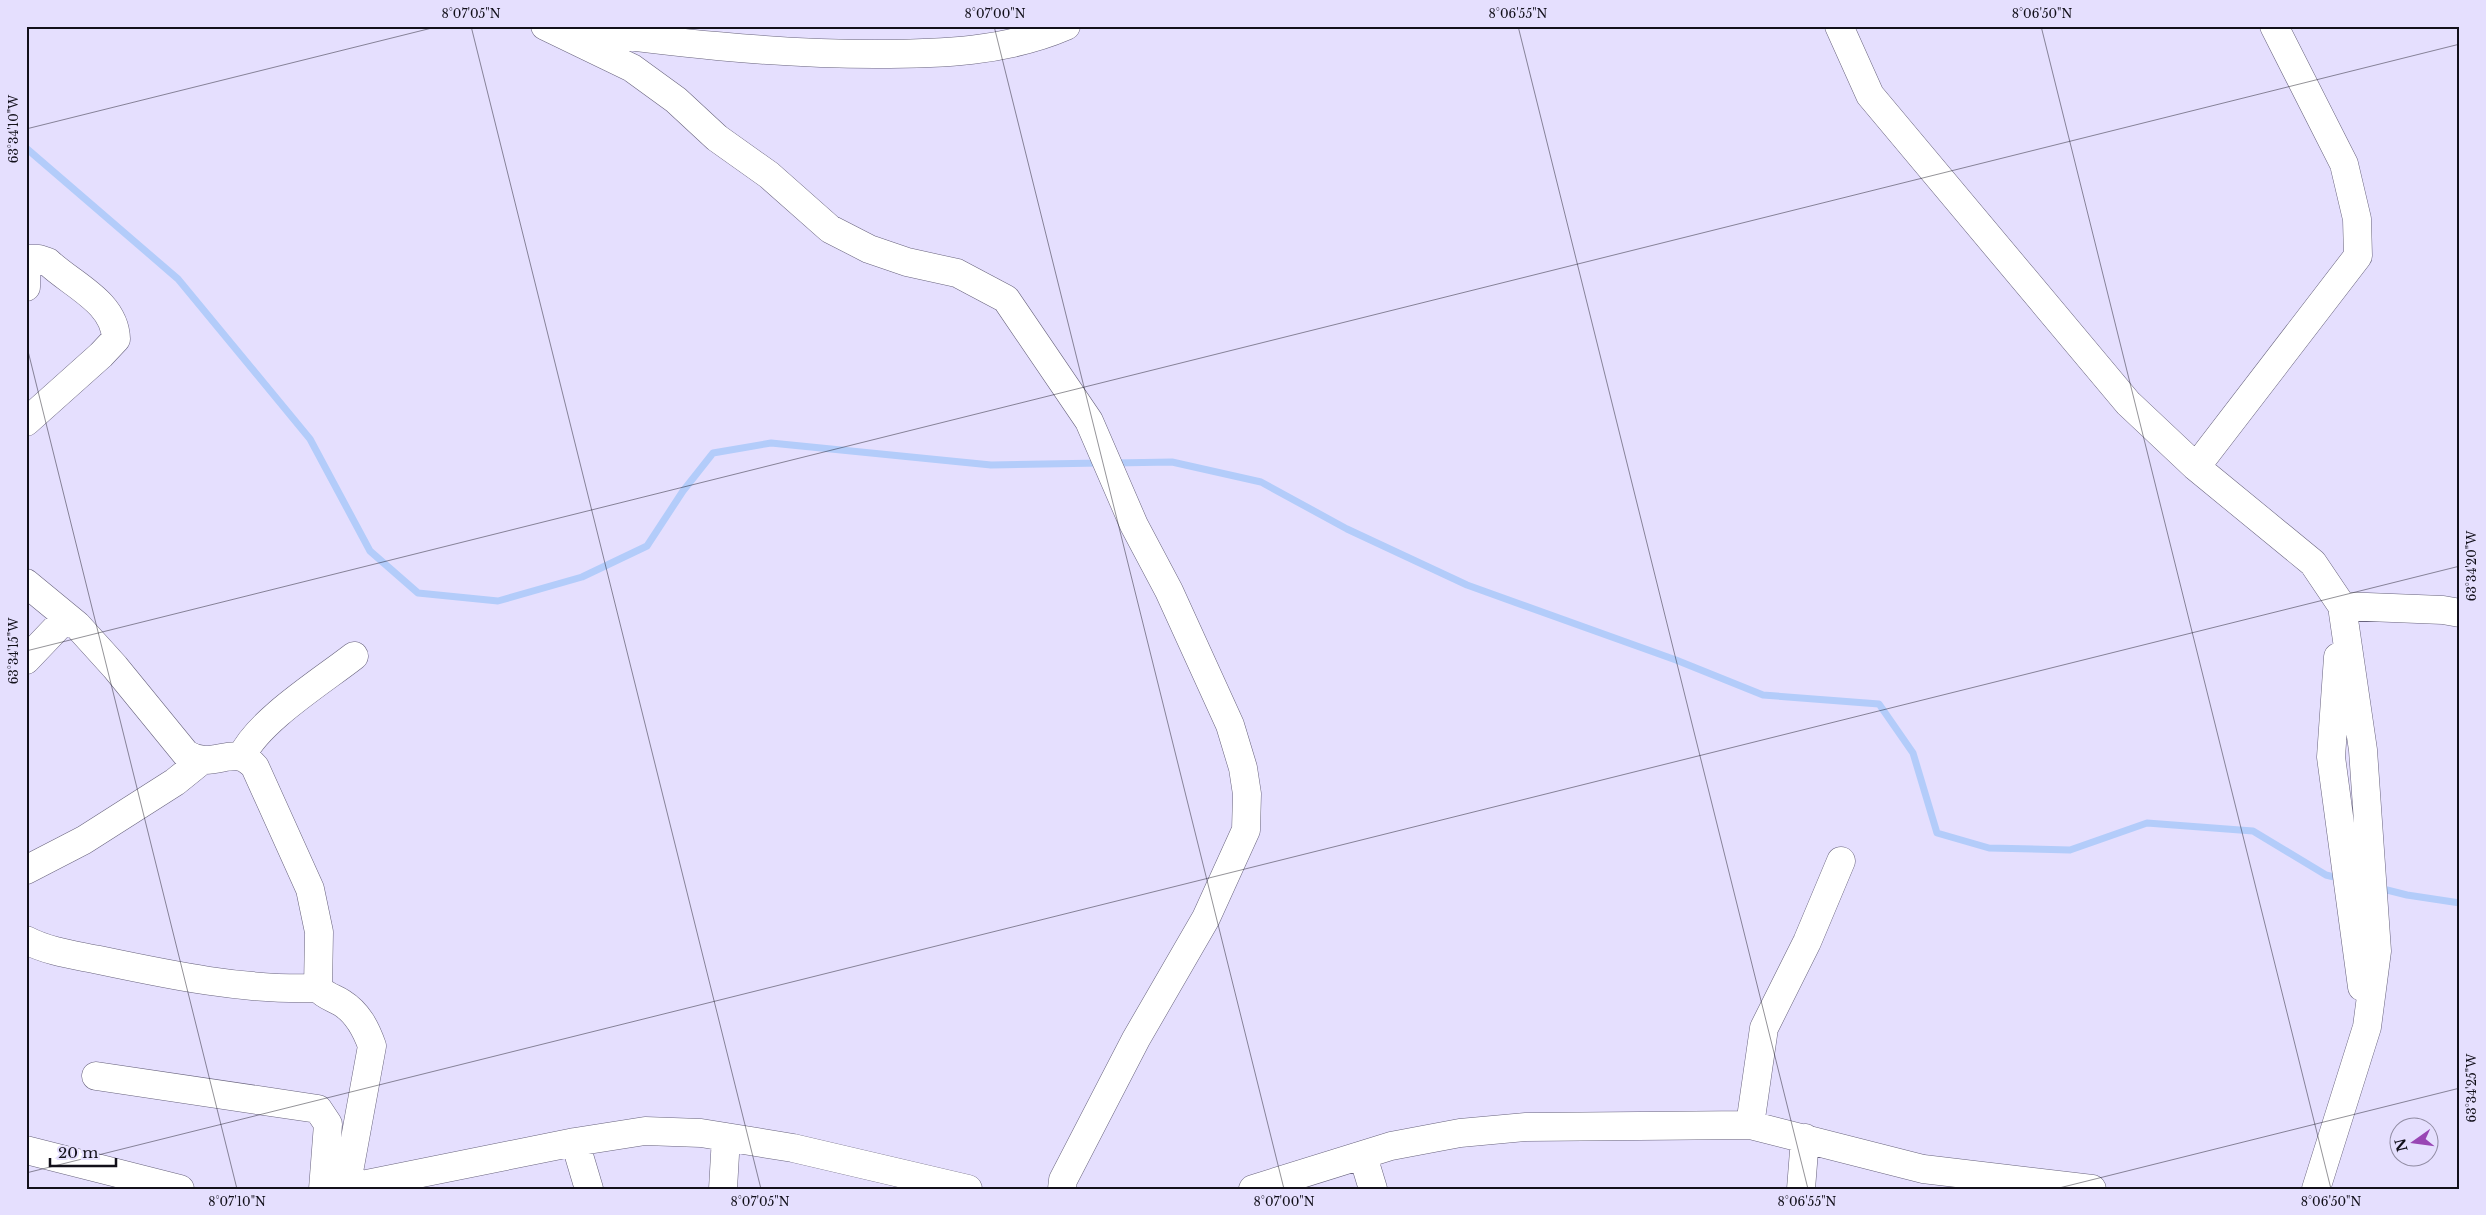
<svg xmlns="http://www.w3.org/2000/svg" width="2486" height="1215" font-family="'Libre Baskerville',serif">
  <rect width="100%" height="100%" fill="#e5dffe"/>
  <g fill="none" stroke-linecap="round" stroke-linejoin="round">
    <path stroke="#b3ccfa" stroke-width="7" d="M26 148 178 279 310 439 370 551 418 593 498 601 582 577 647 546 683 491 713 453 771 443 991 465 1101 463
      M1114 463 1172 462 1261 482 1347 529 1467 585 1676 660 1763 695 1879 704 1913 753 1937 833 1989 848 2070 850 2147 823 2253 831 2326 875 2342 879
      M2379 888 2407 895 2460 903"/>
    <g stroke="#68637d" stroke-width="29">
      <path id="minor" d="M545 26 632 68 676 100 717 138 769 175 830 229 869 249 907 262 957 273 1006 299 1089 421 1134 525 1169 591 1230 725 1243 768 1247 794 1246 830 1206 918 1136 1039 1063 1180 1062 1189
        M1839 26 1870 95 2128 403 2196 467 2313 563 2342 606 2363 750 2377 951 2367 1027 2316 1189
        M565 28C668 42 771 54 875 54 940 54 1006 52 1066 26
        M26 259H39L48 262C72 285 115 302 116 339L101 355 26 422
        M26 266V287
        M2196 467 2358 256 2357 219 2344 164 2274 26
        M26 583 77 625 115 667 186 754C215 772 234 741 255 767L310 889 319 932 318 988C325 996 334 998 342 1003 358 1013 366 1029 372 1046L346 1188
        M2342 606 2443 610 2460 613
        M2338 657 2331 757 2362 987
        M26 660 67 617
        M242 756C258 721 322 681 354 656
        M26 870 84 840 175 782 201 761
        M26 940C49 952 75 955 99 960 170 975 246 991 318 988
        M96 1076 318 1109 328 1124 323 1189
        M1750 1125 1764 1028 1807 942 1841 861
        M575 1142 589 1189
        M26 1150 180 1189
        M1363 1156 1373 1189
        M342 1189 575 1142 645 1131 701 1133 793 1148 968 1189
        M723 1189 726 1137
        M1253 1189 1391 1146 1460 1133 1526 1127 1750 1125 1923 1169 2092 1189
        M1801 1189 1805 1138"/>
    </g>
    <use href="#minor" stroke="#fff" stroke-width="28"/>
  </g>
  <path fill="none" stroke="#12101a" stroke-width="1" stroke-opacity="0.45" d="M471 26 761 1189M994 26 1284 1189M1518 26 1808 1189M2041 26 2331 1189M26 129 440 26M26 343 237 1189M26 651 2460 44M26 1173 2460 566M2055 1189 2460 1088"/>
  <rect width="2486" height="1215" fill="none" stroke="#e5dffe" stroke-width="55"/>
  <g transform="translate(2414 1142) rotate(256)"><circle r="24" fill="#e5dffe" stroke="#918ca3"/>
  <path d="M0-4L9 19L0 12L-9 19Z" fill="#9946b4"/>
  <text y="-8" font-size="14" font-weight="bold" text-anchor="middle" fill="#12101a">N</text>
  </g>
  <path d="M50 1158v8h66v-8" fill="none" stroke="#12101a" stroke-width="2.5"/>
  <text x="58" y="1158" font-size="15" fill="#12101a" stroke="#e5dffe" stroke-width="4" paint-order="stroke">20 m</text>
  <rect x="28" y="28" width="2430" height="1160" fill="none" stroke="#12101a" stroke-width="2"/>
  <g font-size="12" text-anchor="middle" fill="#12101a">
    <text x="471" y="18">8°07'05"N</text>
    <text x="995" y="18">8°07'00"N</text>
    <text x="1518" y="18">8°06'55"N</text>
    <text x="2042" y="18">8°06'50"N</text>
    <text transform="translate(14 129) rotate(-90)" y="4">63°34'10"W</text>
    <text transform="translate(2472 566) rotate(-90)" y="4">63°34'20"W</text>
    <text transform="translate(14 651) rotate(-90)" y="4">63°34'15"W</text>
    <text transform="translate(2472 1088) rotate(-90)" y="4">63°34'25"W</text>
    <text x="237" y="1206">8°07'10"N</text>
    <text x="760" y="1206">8°07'05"N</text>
    <text x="1284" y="1206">8°07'00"N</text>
    <text x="1807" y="1206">8°06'55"N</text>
    <text x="2331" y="1206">8°06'50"N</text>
  </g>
</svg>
